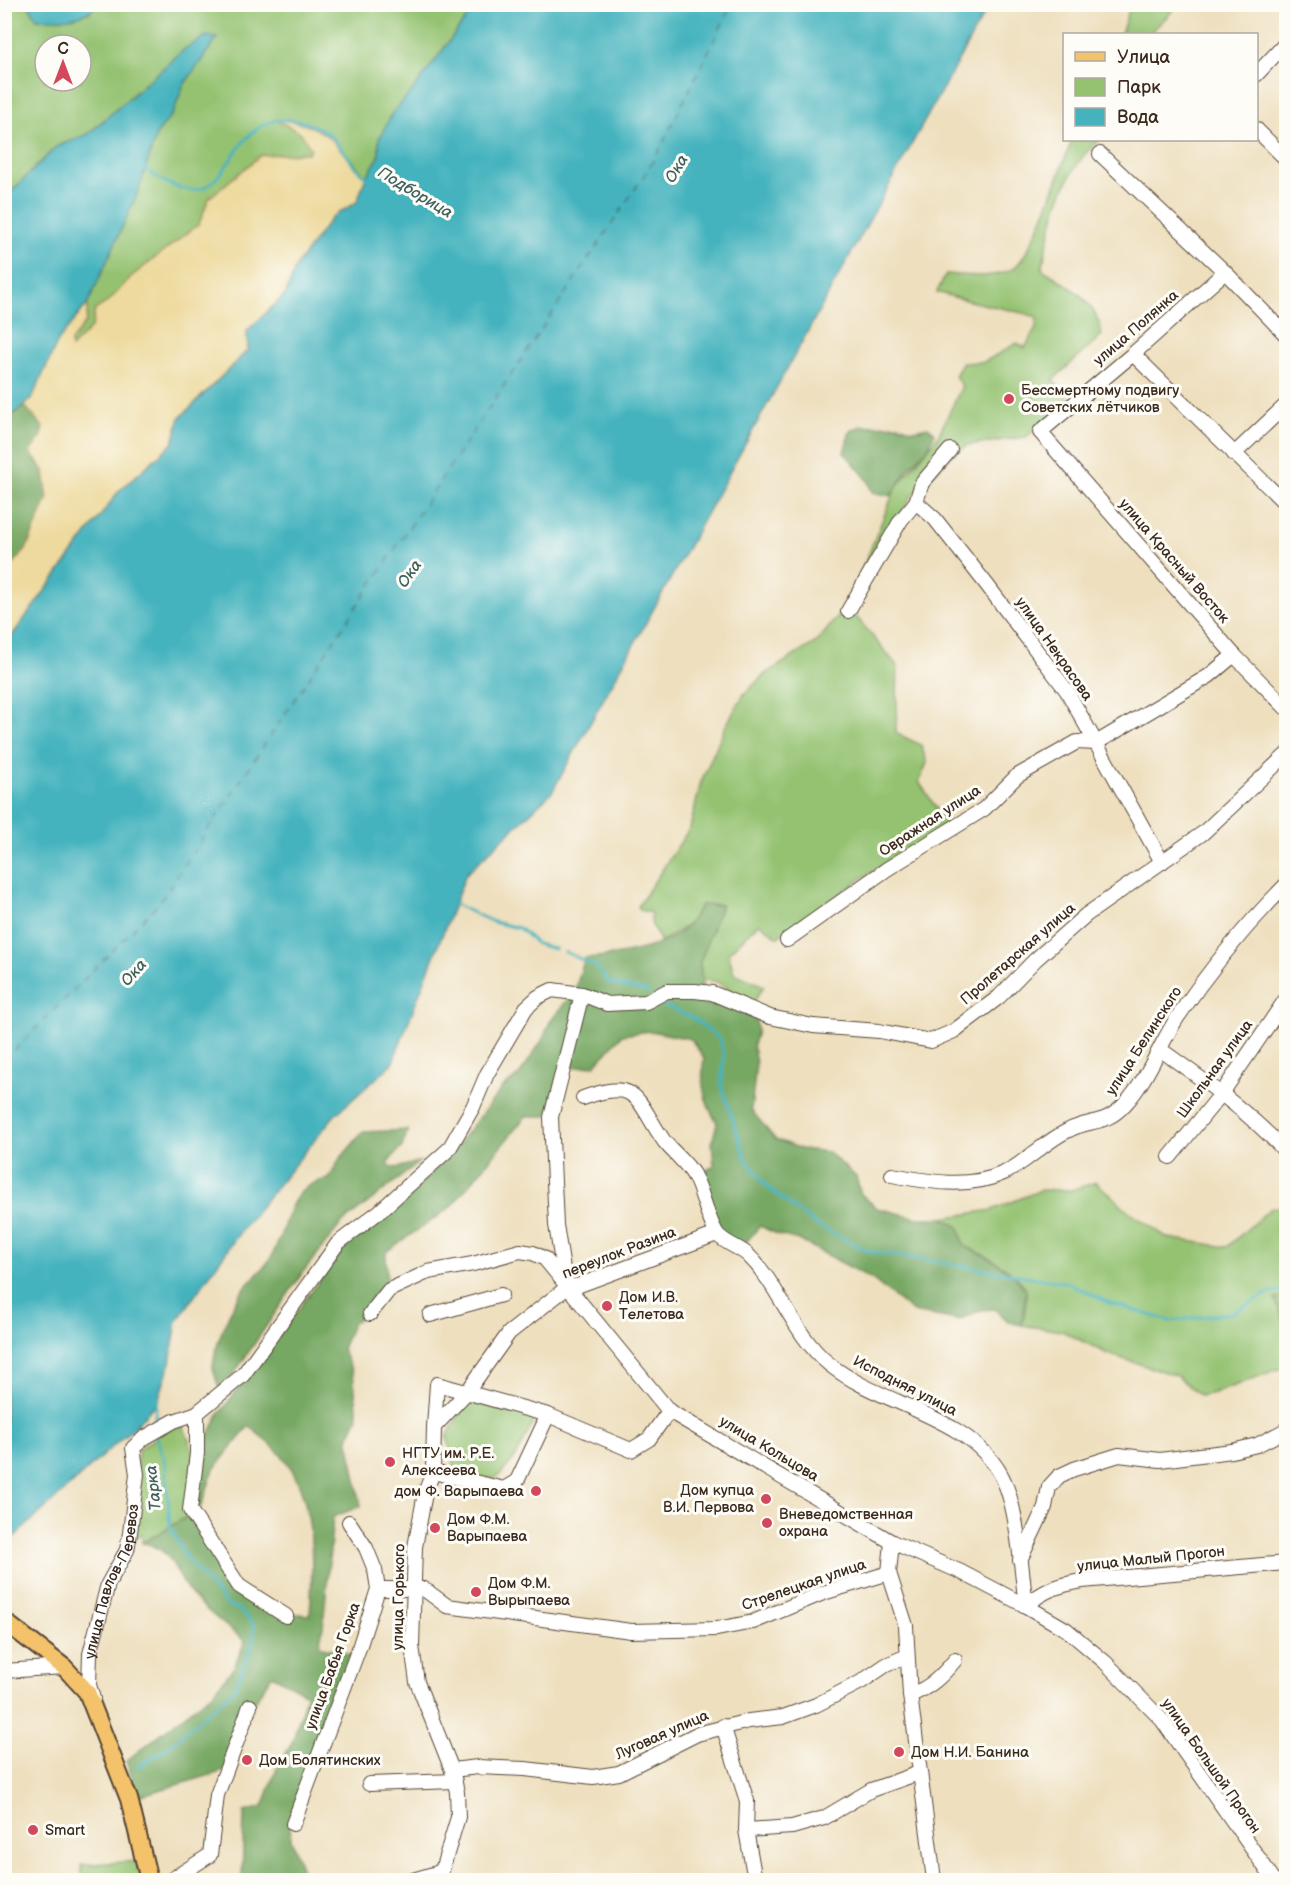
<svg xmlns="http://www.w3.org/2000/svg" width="1291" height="1885" font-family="'Balsamiq Sans',sans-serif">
  <rect width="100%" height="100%" fill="#fdfcf7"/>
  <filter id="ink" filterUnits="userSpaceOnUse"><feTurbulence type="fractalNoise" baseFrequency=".0167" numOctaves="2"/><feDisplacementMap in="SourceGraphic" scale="12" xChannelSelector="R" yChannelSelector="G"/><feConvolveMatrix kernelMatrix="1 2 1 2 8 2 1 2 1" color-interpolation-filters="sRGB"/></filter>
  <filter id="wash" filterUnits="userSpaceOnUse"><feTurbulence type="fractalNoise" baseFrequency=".008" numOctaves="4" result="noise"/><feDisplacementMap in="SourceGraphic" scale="24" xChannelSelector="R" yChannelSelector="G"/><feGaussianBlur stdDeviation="1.35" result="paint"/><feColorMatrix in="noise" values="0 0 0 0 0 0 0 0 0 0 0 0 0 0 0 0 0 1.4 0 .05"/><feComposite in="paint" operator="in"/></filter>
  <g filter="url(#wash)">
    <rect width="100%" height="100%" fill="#eedfbe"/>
    <path fill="#94c271" stroke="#687648" stroke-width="1.5" fill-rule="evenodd" d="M97 4 476 5 411 93 393 112 379 139V157L366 177 332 138 277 120 301 132 311 149 308 153 261 155 209 198 199 224 132 276 109 301 95 310 92 327 70 349 71 341 86 322 88 303 138 192 156 135 173 113 183 86 216 39 186 48 88 134 56 147 5 198V5H28L37 19 89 13ZM45 45H81V81H45Z
      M1131 4H1179V5L1149 34H1121Z
      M1072 140H1100C1062 169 1051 224 1042 269 1069 286 1097 300 1102 335L1053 380 1070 400 1026 437 968 445 953 454 911 497 848 607 898 667 896 733 921 745 927 763 919 782 948 826 864 877 778 937 759 923 728 953 734 973 764 986 753 1003 715 981 701 980 700 962 721 905H701L687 926 661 942 651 923V913L640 910 638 906 690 828 701 782 725 727 744 694 765 674 818 641 849 602 896 487 937 438 962 386 955 376 962 363 984 362 1017 343 1025 348 1036 328 1037 317C1004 307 970 303 937 292L946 274C966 275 998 280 1015 267 1035 250 1061 167 1072 140Z
      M1096 1182 1131 1213 1168 1238 1227 1247 1271 1208 1286 1206V1296L1275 1299 1284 1321 1286 1367C1257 1375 1229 1391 1200 1396L1177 1376 1108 1354 1062 1331 1022 1325C1024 1314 1028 1303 1026 1292 1023 1273 981 1253 964 1246L959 1227 943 1218 992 1210 1041 1190H1071Z
      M470 1396 519 1408 534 1421C523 1444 513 1466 492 1481L456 1475 447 1436Z
      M174 1424 184 1428 194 1453 188 1516 142 1543V1534L132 1542 138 1450Z
      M137 1861 143 1880H83L81 1865Z"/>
    <path fill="#77a863" stroke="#596940" stroke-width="1.5" d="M25 406 43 427 33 459 44 470 48 498 26 550 12 565 5 585V421Z
      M899 425 913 430 928 427 935 433 928 448 908 469 891 496 872 492 867 479 844 452 850 431 861 426Z
      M701 905H721L700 962 703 991 756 1019 757 1031 753 1045 756 1064 751 1110 775 1139 801 1149 828 1152 856 1177 861 1194 877 1208 918 1218H943L959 1227 964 1246C988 1256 1010 1269 1026 1290L1022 1325 1009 1322 995 1309 981 1310 958 1320 913 1312 872 1279 799 1240 779 1235 760 1226 741 1248 718 1232 696 1175 714 1166 712 1142 717 1123C704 1100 700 1085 704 1058L691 1039 650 1031 622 1035 595 1065 568 1068 547 1116H526L451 1207 386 1252 387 1286 365 1314 352 1324 342 1349 353 1373 358 1417 348 1438 361 1506 333 1517 323 1627 319 1646 352 1655 290 1824 291 1839 302 1870 296 1880H242L244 1812 263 1807 277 1768 292 1743 307 1694 272 1675 254 1702 225 1771 138 1796 126 1761 214 1692 234 1667 245 1641C227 1626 206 1612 191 1594 174 1574 174 1547 142 1543L188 1516 237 1590 288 1613 310 1615C313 1567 316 1507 289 1465 280 1450 262 1438 249 1426L214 1469 201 1506 196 1513 202 1451 217 1417 345 1247 404 1199 448 1157 502 1088 520 1074 543 1039 550 1022 575 990 585 958C615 956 667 949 688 925 693 919 697 911 701 905Z
      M408 1130 402 1147 388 1162V1165L397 1168 421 1161 341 1224 303 1272 233 1375 219 1388C217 1381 213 1372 213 1366 215 1343 232 1304 246 1286 253 1277 262 1271 268 1262 290 1232 281 1186 329 1179L339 1160 363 1132Z
      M1286 1296V1344L1284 1321 1275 1299Z"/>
    <path fill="#eeda9e" stroke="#94825e" stroke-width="1.5" d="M275 119C335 127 327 140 366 177L357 202 332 217 296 266 286 294 247 331 248 350 180 418 173 443 119 491 5 645 4 585 12 565 26 550 48 498 44 470 30 452 42 436 43 427 25 406 32 398 58 341 88 303 86 322 71 341V348L92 327 95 310 109 301 132 276 199 224 209 198 261 155 308 153 311 149 301 133Z"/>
    <path fill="#44b3be" stroke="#406e6e" stroke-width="1.5" d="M28 4H97V5C82 21 59 19 37 19Z
      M476 5H989L552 792 466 874 392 1064 334 1116 240 1232 177 1321 170 1363 158 1401 136 1425 5 1545V645L119 491 173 443 180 418 248 350 247 331 286 294 296 266 332 217 357 202 366 177 379 157V139L393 112 411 93Z
      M206 36 217 38 183 86 173 113 156 135 138 192 88 303 58 341 32 398 5 421V198L56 147 88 134 186 48Z"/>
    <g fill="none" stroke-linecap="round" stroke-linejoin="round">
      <path stroke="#44b3be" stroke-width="3" d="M140 166C158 176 167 187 190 190 236 194 234 92 317 127 340 137 348 166 369 179
        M452 903 493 922 519 928 537 944 555 949
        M565 952 596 966 609 983 648 992
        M659 1003 693 1018 720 1039 724 1057 721 1085 746 1159 767 1187 816 1225 868 1251 1069 1283 1107 1302 1170 1321 1232 1313 1265 1295 1286 1289
        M154 1429 157 1398
        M137 1767 166 1749 235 1688 253 1643 254 1625 239 1609 227 1605 185 1556 170 1526 165 1463 156 1435"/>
      <path stroke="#3f615e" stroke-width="1.5" stroke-dasharray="8 6" stroke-linecap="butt" d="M4 1061 159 903 655 159 732 4"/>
    </g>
  </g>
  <g filter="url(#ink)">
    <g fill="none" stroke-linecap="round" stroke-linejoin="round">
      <g stroke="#564536" stroke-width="16">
        <g id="minor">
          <path d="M1256 75 1286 43"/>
          <path d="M1256 129 1286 159"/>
          <path d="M1100 154 1225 272 1286 335"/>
          <path d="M1225 272 1133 354 1040 432 1234 655 1286 708"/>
          <path d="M1133 354 1286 504"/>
          <path d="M1234 454 1286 405"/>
          <path d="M916 502 935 519 987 585 1067 691 1162 862"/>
          <path d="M848 611 901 520 916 502 922 483 950 450"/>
          <path d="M787 940 887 869 984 809 1017 776 1077 742 1096 743 1209 676 1234 655"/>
          <path d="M1161 1050C1206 1082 1249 1112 1286 1152"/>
          <path d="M583 1098C640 1077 636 1101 664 1141 674 1154 690 1165 696 1180 703 1194 709 1224 718 1235 726 1244 739 1247 748 1255 780 1286 793 1335 829 1364 879 1405 966 1414 1000 1473 1018 1504 1021 1569 1026 1606"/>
          <path d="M1170 1157 1222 1093 1286 999"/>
          <path d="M892 1175C929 1182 969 1189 1004 1173 1027 1162 1045 1141 1069 1130 1090 1119 1105 1126 1125 1104 1148 1079 1159 1046 1177 1018 1209 970 1245 926 1286 885"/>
          <path d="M565 1281 556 1225 551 1117 582 994"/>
          <path d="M370 1314 389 1290 428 1272 473 1264 520 1251 533 1253 545 1259 669 1411 892 1542 961 1572 1026 1606 1067 1630 1105 1662 1162 1720 1274 1880"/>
          <path d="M430 1315 501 1295"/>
          <path d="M197 1413V1453L190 1510 239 1586 286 1616"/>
          <path d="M434 1427 437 1384 548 1415 631 1450 649 1439 669 1411"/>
          <path d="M433 1472 504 1489 517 1481 548 1415"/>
          <path d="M892 1542 889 1573 906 1626 910 1695 934 1880"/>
          <path d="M1020 1560 1045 1507 1049 1487 1059 1476 1074 1469 1119 1455 1160 1460 1232 1451 1257 1445 1286 1430"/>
          <path d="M378 1589H424L447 1606 631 1631 717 1629 753 1622 823 1593 889 1573"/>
          <path d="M1026 1606C1043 1590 1059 1585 1082 1581L1286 1563"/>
          <path d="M4 1671 64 1667"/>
          <path d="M910 1695C930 1688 942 1676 955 1660"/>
          <path id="s1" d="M93 1699 89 1685 90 1654 108 1584 127 1550 130 1533 137 1474 133 1448 144 1438 174 1421 197 1413 243 1375 338 1243 380 1211 449 1149 473 1107 487 1074 526 1008 538 997 552 990 582 994 607 1004 646 1002 667 991H695L712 993 770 1017 813 1026 879 1031 931 1041 954 1031 999 997 1035 960 1086 915 1203 833 1286 755"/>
          <path d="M723 1726 747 1801 746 1830 755 1880"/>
          <path d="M452 1770 478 1767 525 1769 593 1777 619 1773 697 1734 749 1721 783 1717 816 1705 861 1682 886 1665 907 1656"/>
          <path d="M369 1784 455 1781"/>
          <path d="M293 1824 359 1648 378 1589 375 1570 366 1548 349 1522"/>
          <path d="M746 1830 792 1827 824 1818 871 1790 919 1773"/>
          <path d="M171 1880 210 1855 217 1795 250 1706"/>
          <path d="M413 1880 440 1872"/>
          <path d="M439 1880 458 1817 457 1792 452 1770 417 1682 412 1646 415 1547 425 1493 433 1472 434 1427 467 1392 509 1333 569 1286H577L717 1234"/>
        </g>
      </g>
      <g stroke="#564536" stroke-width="20">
        <path id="major" d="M4 1621 64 1667 87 1692 129 1799 149 1880"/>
      </g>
      <use href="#minor" stroke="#fff" stroke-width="14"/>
      <use href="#major" stroke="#f3c26a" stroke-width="16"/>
    </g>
  </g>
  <g fill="#d1495b" stroke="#fdfcf7" stroke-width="2">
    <circle cx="1009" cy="399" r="6"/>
    <circle cx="607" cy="1306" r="6"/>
    <circle cx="390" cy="1462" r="6"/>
    <circle cx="536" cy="1491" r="6"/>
    <circle cx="766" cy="1499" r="6"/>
    <circle cx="767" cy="1523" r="6"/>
    <circle cx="435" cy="1528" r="6"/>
    <circle cx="476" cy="1592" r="6"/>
    <circle cx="899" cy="1752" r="6"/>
    <circle cx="247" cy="1760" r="6"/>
    <circle cx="33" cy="1830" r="6"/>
  </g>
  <g text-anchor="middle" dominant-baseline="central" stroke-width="6" stroke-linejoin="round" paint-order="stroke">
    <g font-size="15" fill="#3b2a1e" stroke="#fdfcf7">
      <text transform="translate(1136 328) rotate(-41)">улица Полянка</text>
      <text transform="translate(1174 561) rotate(49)">улица Красный Восток</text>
      <text transform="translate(1054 649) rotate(55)">улица Некрасова</text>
      <text transform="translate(930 821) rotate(-33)">Овражная улица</text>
      <text transform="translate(1018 954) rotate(-41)">Пролетарская улица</text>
      <text transform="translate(1144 1041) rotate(-57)">улица Белинского</text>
      <text transform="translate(1215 1069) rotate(-54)">Школьная улица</text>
      <text transform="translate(619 1253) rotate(-21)">переулок Разина</text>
      <text transform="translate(905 1386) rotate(27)">Исподняя улица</text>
      <text transform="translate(769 1449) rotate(31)">улица Кольцова</text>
      <text transform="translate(1151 1559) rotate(-6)">улица Малый Прогон</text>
      <text stroke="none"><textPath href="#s1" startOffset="122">улица Павлов-Перевоз</textPath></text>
      <text transform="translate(804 1585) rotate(-19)">Стрелецкая улица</text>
      <text transform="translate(399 1597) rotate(-89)">улица Горького</text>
      <text transform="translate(333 1666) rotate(-70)">улица Бабья Горка</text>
      <text transform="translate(662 1735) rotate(-24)">Луговая улица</text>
      <text transform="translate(1211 1766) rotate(55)">улица Большой Прогон</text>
    </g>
    <g font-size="15" fill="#3b2a1e" stroke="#fdfcf7" text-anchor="start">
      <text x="1021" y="390">Бессмертному подвигу<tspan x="1021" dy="17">Советских лётчиков</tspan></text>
      <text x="619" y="1297">Дом И.В.<tspan x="619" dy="17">Телетова</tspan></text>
      <text x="402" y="1453">НГТУ им. Р.Е.<tspan x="402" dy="17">Алексеева</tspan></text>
      <text x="754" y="1490" text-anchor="end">Дом купца<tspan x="754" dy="17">В.И. Первова</tspan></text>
      <text x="524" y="1491" text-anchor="end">дом Ф. Варыпаева</text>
      <text x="779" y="1514">Вневедомственная<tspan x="779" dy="17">охрана</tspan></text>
      <text x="447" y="1519">Дом Ф.М.<tspan x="447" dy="17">Варыпаева</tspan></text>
      <text x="488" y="1583">Дом Ф.М.<tspan x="488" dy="17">Вырыпаева</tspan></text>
      <text x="911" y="1752">Дом Н.И. Банина</text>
      <text x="259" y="1760">Дом Болятинских</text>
      <text x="45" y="1830">Smart</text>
    </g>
    <g font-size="16" font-style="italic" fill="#3f615e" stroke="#fdfcf7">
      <text transform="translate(677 169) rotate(-59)">Ока</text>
      <text transform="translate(415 193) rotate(31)">Подборица</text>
      <text transform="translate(410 574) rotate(-55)">Ока</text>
      <text transform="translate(134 973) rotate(-48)">Ока</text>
      <text transform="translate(154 1488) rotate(-96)">Тарка</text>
    </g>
  </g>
  <rect width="1291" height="1885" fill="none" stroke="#fdfcf7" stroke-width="24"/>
  <rect x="1063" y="33" width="195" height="108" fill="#fdfcf7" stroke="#afa8a0" stroke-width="1.5"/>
  <rect x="1075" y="52" width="30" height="9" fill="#f3c26a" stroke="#afa8a0" stroke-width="1.5"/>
  <text x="1117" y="63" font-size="18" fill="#3b2a1e">Улица</text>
  <rect x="1075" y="78" width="30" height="18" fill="#94c271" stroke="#afa8a0" stroke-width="1.5"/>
  <text x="1117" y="93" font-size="18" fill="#3b2a1e">Парк</text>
  <rect x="1075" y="108" width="30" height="18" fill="#44b3be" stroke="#afa8a0" stroke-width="1.5"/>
  <text x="1117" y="123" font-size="18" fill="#3b2a1e">Вода</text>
  <g transform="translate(63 63)"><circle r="28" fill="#fdfcf7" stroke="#afa8a0" stroke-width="1.5"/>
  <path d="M0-4.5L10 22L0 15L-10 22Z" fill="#d1495b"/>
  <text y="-9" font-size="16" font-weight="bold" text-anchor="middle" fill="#3b2a1e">С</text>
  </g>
</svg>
